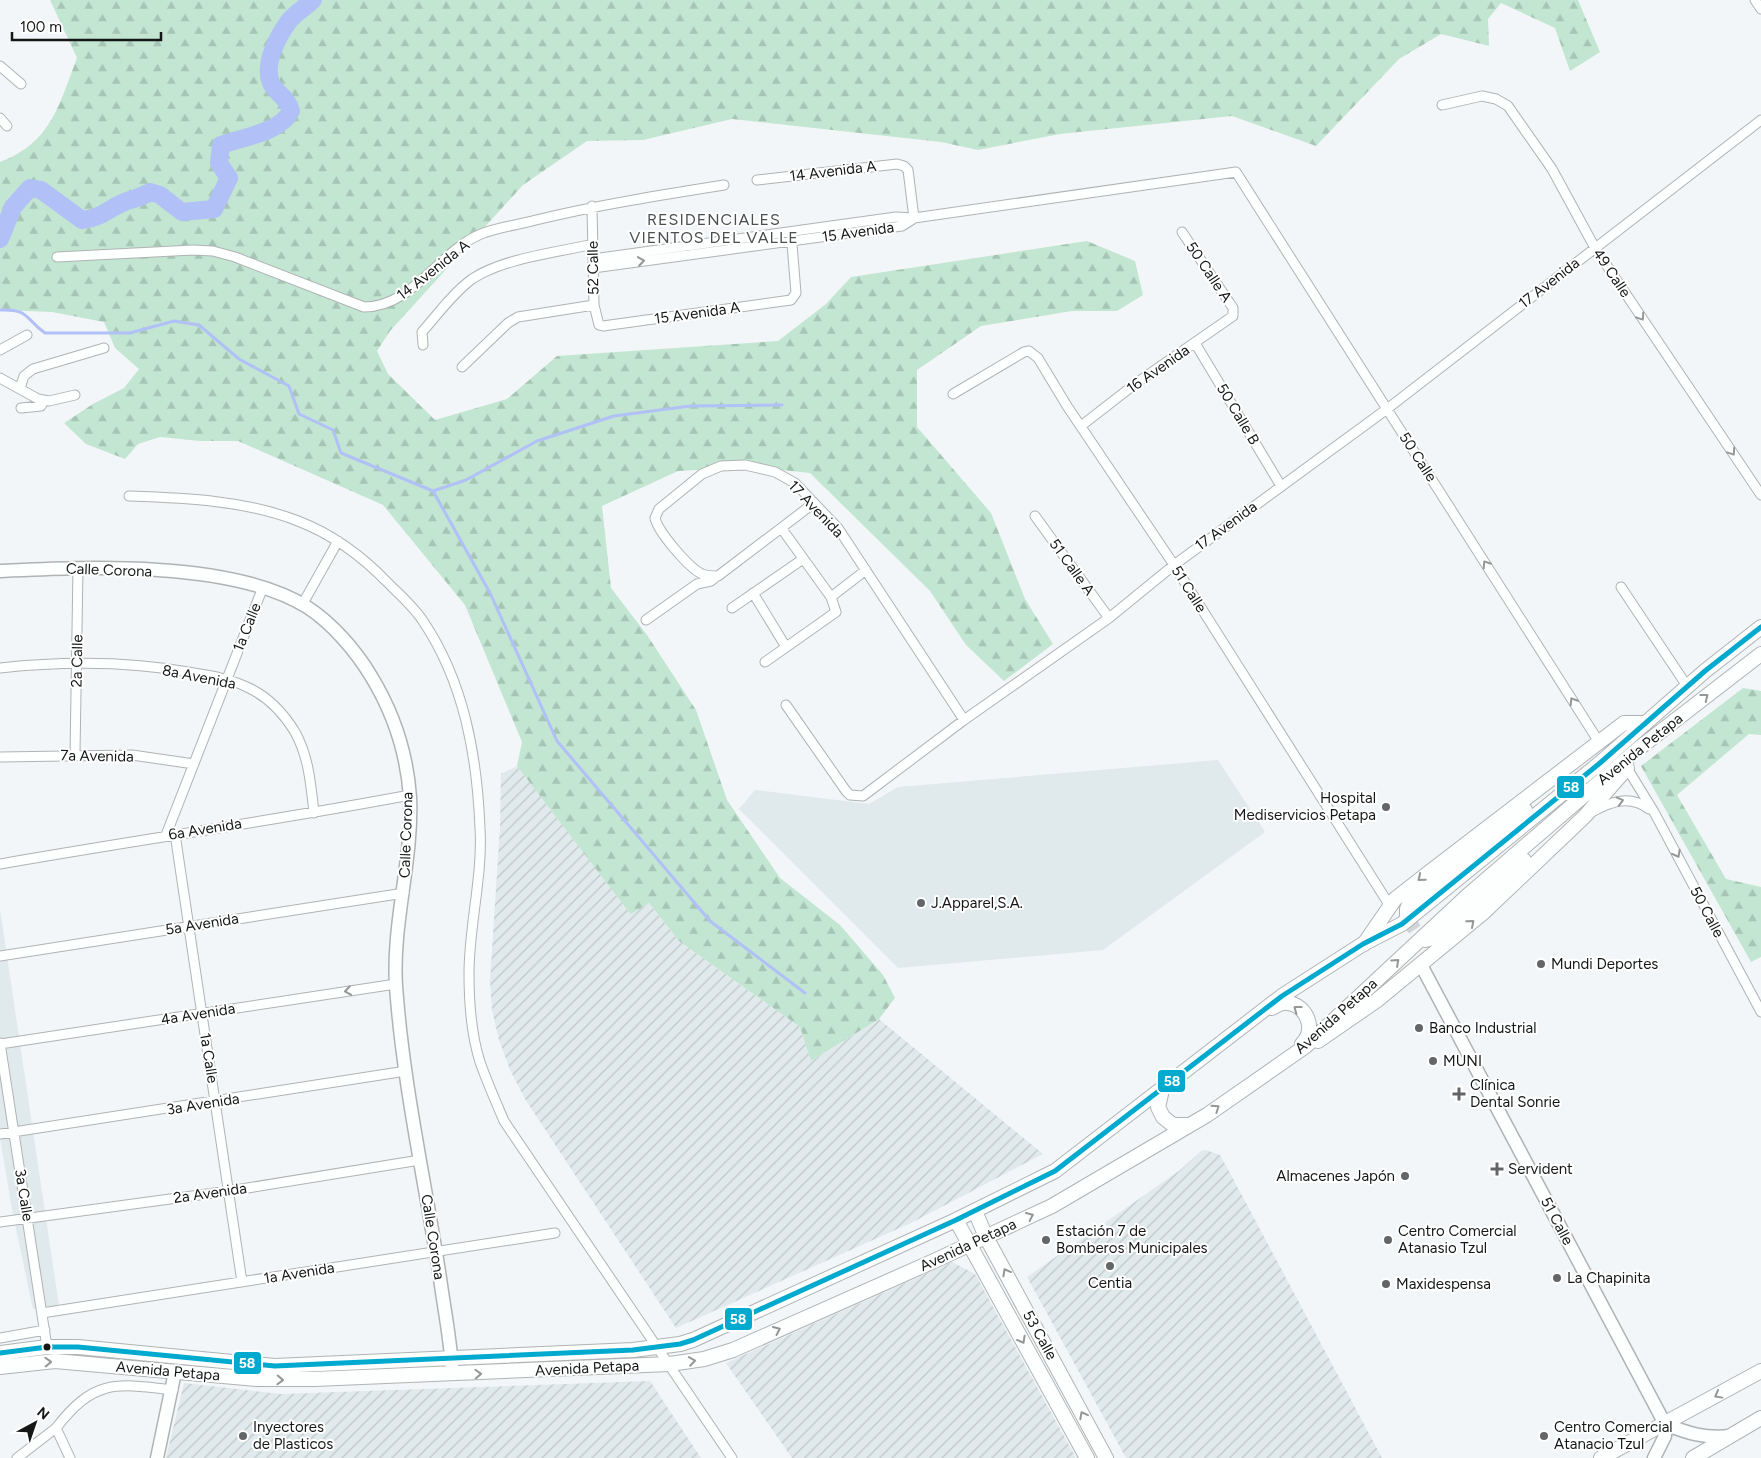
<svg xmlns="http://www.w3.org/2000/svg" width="1761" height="1458" font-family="Figtree,sans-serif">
  <defs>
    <pattern id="industrial-furrows" width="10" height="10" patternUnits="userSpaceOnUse" patternTransform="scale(1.25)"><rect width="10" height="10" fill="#e0e9eb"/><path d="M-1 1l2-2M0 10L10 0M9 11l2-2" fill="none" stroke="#bfc7c9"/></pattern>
    <pattern id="forest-firs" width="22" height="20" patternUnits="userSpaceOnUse" patternTransform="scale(1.25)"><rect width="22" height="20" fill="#c2e6d2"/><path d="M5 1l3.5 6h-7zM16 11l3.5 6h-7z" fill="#a6c5b4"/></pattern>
  </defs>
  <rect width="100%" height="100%" fill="#f3f6f8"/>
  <path fill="#e0e9eb" d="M1218 760 1265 832 1103 950 898 968 739 809 755 790 869 804 898 787Z
    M0 909 59 1306 33 1309 13 1215 0 1138Z"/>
  <path fill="url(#industrial-furrows)" d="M517 766 631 914 649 903 679 941 800 1027 811 1061 879 1019 1043 1154 911 1223 676 1328 525 1099 510 1070 499 1040 492 1010 490 981 500 827 501 774Z
    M1206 1150 1220 1155 1230 1173 1382 1458H1126L1027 1277 1179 1171 1201 1151Z
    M952 1262 975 1274 1076 1458H792L726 1363Z
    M650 1381 701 1458H166L184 1383 281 1394Z"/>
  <path fill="url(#forest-firs)" d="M50 0H1578L1600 52 1570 71 1555 28 1501 3 1488 19 1489 46 1441 34 1399 59 1316 146 1232 116 1060 134 978 150 941 142 732 119 643 140 587 141 523 185 390 331 377 351 388 374 435 420 507 399 557 356 778 341 826 304 851 277 1087 241 1135 261 1143 295 1117 311H1072L981 326 917 370V427L991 513 1025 599 1053 644 1004 681 966 645 930 591 810 473 754 467 678 471 602 506 611 588 647 635 696 710 727 800 780 878 840 925 883 975 895 998 879 1019 811 1061 800 1027 679 941 649 903 631 914 629 912 517 766 522 742 465 605 383 505 238 441H200L160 437 138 444 125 459 86 444 64 423 93 404 124 388 139 369 115 348 104 322 52 312 0 310V162C51 143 59 105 77 58Z
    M1743 688 1761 691V735L1749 734 1677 795 1726 879 1761 887V957L1751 962 1641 766Z"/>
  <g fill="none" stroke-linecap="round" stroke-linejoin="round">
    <path stroke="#b1c0f6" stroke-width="3" d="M0 310C30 309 24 318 45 333H130L174 321 199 325 239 359 289 386 299 414 333 430 341 453 433 491 490 593 557 741 710 921 805 993
      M433 491 466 480 537 441 614 416 690 406 782 405"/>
    <path stroke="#b1c0f6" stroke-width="18" d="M0 239 13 207 30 188 41 190 82 220C103 218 110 207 127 201 136 198 142 197 150 192L160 195 182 212 214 209 229 178 219 163 221 145C242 137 280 133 291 111 287 96 277 95 271 83 263 64 278 36 289 21 295 13 306 7 313 0"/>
    <path stroke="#d2d5d6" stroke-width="14" stroke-dasharray="14 7" stroke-linecap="butt" d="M1407 918 1419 936 1425 940"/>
    <g stroke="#b0b3b4" stroke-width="11">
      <path id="street" d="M1755 0 1761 9
        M0 66 21 84
        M1442 105 1482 96 1496 99 1508 106 1552 169 1595 248 1761 495
        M0 118 7 126
        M757 180 897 164 904 166 908 170 914 218
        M592 206 594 305 599 325 603 326 791 300 796 293 791 232
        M57 257 193 250 213 251 235 257 364 307C413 307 438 252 481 234 498 227 518 225 536 220 598 205 661 195 724 185
        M593 259 896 217 914 218 1236 172 1599 742
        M593 268 902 226 913 219
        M1195 343 1281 486
        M423 345 422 332C438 314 453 293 472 279 504 258 555 253 593 244
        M0 350 27 335
        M462 367 508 323 518 317 594 305
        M0 378 38 399 49 401 75 395
        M20 388 24 376 33 369 104 348
        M953 394 1024 352 1029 351 1038 358 1067 406 1174 565 1390 906
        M21 408 41 406 44 400
        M1081 426 1135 384 1233 316V308L1182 232
        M129 496C185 498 244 500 298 521 332 534 363 557 388 583 400 595 414 607 423 621 464 682 477 755 480 828 483 875 469 926 469 973 469 1002 471 1034 480 1062 487 1082 496 1102 504 1121L732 1458
        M814 503 718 576C713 576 707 576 702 574 689 568 658 532 655 518L659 509 702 474 721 466 745 465 775 472 795 483 838 528 964 720
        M1035 516 1109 618
        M1621 587 1687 686
        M753 593 786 647
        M831 597 866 570
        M302 605 338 541
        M732 608 803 559
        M646 620 697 584 711 581 717 576
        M765 662 836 612 831 597 782 529
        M0 668C65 661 129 661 194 673 213 676 231 679 249 688 268 697 284 714 295 732 309 757 311 786 314 813
        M786 705 846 791 850 795 863 796 964 720 1109 618 1174 565 1387 409 1761 120
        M75 754 78 568
        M0 757 132 755 194 764
        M1627 768 1654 812 1761 1012
        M1592 812C1612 801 1630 795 1649 809
        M175 834 242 1282
        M166 835 263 587
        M0 864C136 840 273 821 410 795
        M0 956 404 893
        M0 1043 47 1347
        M0 1044 396 984
        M0 1134 406 1071
        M0 1222 229 1191 420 1160
        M42 1313 555 1233
        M0 1338 45 1330
        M17 1458 56 1428
        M70 1458 56 1428C94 1379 115 1383 173 1390"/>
    </g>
    <g stroke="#b0b3b4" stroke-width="15">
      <path id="secondary" d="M0 571C86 567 232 560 307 607 332 623 356 651 371 676 393 712 407 754 410 797 413 860 392 923 396 986 403 1084 425 1181 440 1278 444 1308 450 1337 452 1367
        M1421 965 1665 1424V1436L1654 1458
        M1665 1424C1687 1433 1706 1439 1730 1436
        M157 1458 175 1372"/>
    </g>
    <g stroke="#b0b3b4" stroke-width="16">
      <path id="primary" d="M1407 918V909L1410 902 1449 869 1525 810
        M1425 940 1441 936 1524 860
        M1364 944 1395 899 1427 874 1624 723H1645
        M1272 1008C1277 1005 1283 1002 1288 1003 1306 1005 1317 1029 1302 1044
        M1318 1041 1376 1001 1484 912 1585 816 1627 768
        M1162 1090 1158 1107 1163 1117 1173 1125H1188
        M975 1211 986 1237 1106 1458
        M956 1220 1087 1458
        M0 1353 47 1347H78L275 1366 633 1350 680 1344 693 1340 956 1220 1055 1171 1282 996 1363 944 1402 924 1600 763 1705 671 1761 627
        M0 1367 55 1361 257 1379H315L670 1364 704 1359 733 1350 934 1261 1052 1206 1207 1115 1306 1046 1467 896 1638 749 1761 654
        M1601 1458 1761 1371
        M1693 1458 1761 1418"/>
    </g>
    <use href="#street" stroke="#fdfefe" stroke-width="9"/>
    <use href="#secondary" stroke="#fdfefe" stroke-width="12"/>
    <use href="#primary" stroke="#fdfefe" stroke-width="14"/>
    <g stroke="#fff" stroke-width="9">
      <path id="bus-1" d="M0 1353 47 1347H78L275 1366 633 1350 680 1344 693 1340 956 1220 1055 1171 1282 996 1363 944 1402 924 1600 763 1705 671 1761 627"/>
    </g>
    <use href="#bus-1" stroke="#00a9ce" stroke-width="5"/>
  </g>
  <defs><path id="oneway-chevron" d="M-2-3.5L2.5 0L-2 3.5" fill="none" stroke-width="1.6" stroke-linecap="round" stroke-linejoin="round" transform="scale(1.25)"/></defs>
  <g stroke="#959696">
    <use href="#oneway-chevron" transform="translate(641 261) rotate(-8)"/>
    <use href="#oneway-chevron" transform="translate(1641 317) rotate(56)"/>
    <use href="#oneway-chevron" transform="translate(1732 452) rotate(56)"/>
    <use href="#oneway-chevron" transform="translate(1486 564) rotate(-123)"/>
    <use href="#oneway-chevron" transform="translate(1705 697) rotate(-38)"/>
    <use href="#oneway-chevron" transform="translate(1573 701) rotate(-122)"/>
    <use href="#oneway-chevron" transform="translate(1620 801) rotate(-15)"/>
    <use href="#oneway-chevron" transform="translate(1677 854) rotate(62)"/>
    <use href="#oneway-chevron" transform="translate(1421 878) rotate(141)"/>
    <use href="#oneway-chevron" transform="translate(1471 923) rotate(-41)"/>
    <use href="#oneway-chevron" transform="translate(1396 962) rotate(-42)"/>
    <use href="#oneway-chevron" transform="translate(348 991) rotate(171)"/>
    <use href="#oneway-chevron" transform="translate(1297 1009) rotate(-143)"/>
    <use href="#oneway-chevron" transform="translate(1216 1108) rotate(-34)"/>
    <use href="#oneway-chevron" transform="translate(1030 1216) rotate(-25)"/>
    <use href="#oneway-chevron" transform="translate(1006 1272) rotate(-119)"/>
    <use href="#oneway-chevron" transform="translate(777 1330) rotate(-24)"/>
    <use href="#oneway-chevron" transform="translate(1022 1340) rotate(61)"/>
    <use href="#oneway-chevron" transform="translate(692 1361) rotate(-9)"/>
    <use href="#oneway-chevron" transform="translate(48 1362) rotate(-2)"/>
    <use href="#oneway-chevron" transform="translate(478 1374) rotate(-2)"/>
    <use href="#oneway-chevron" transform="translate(280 1380) rotate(2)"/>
    <use href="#oneway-chevron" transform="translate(1718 1395) rotate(151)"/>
    <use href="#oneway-chevron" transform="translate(1083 1415) rotate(-118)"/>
  </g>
  <g fill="#636566" stroke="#fff" stroke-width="2">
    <circle cx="1386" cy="807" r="5"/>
    <circle cx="921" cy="903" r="5"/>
    <circle cx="1541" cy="964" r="5"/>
    <circle cx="1419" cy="1028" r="5"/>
    <circle cx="1433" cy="1061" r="5"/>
    <path d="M1456.5 1086.5h5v5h5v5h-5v5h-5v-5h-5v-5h5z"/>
    <path d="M1494.5 1161.5h5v5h5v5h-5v5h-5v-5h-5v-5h5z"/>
    <circle cx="1405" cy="1176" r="5"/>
    <circle cx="1046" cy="1240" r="5"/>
    <circle cx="1388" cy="1240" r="5"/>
    <circle cx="1110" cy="1266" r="5"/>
    <circle cx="1557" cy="1278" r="5"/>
    <circle cx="1386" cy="1284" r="5"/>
    <circle cx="243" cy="1436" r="5"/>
    <circle cx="1544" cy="1436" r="5"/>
  </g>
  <circle fill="#151717" stroke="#fff" stroke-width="2" cx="47" cy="1347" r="4.5"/>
  <g text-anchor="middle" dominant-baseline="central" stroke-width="4" stroke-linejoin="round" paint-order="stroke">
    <g font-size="15" fill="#151717" stroke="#fff">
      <text transform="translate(833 171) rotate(-7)">14 Avenida A</text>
      <text transform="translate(858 232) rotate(-8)">15 Avenida</text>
      <text transform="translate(593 268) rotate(-91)">52 Calle</text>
      <text transform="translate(433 270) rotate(-38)">14 Avenida A</text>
      <text transform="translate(1209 272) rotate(56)">50 Calle A</text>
      <text transform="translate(1612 273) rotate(56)">49 Calle</text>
      <text transform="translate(1549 283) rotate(-38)">17 Avenida</text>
      <text transform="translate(697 313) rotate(-8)">15 Avenida A</text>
      <text transform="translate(1158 369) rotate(-35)">16 Avenida</text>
      <text transform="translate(1238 414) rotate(59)">50 Calle B</text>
      <text transform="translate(1418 457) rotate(57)">50 Calle</text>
      <text transform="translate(816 509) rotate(46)">17 Avenida</text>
      <text transform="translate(1226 526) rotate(-36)">17 Avenida</text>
      <text transform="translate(1072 567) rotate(54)">51 Calle A</text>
      <text transform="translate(109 570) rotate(2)">Calle Corona</text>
      <text transform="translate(1189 589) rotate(58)">51 Calle</text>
      <text transform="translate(247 627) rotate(-68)">1a Calle</text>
      <text transform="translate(77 661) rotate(-89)">2a Calle</text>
      <text transform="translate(199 677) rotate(11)">8a Avenida</text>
      <text transform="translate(1640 749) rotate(-39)">Avenida Petapa</text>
      <text transform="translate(97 756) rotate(1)">7a Avenida</text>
      <text transform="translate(205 829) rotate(-9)">6a Avenida</text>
      <text transform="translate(406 835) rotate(-88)">Calle Corona</text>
      <text transform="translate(1707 912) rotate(62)">50 Calle</text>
      <text transform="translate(202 924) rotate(-9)">5a Avenida</text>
      <text transform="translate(198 1014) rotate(-9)">4a Avenida</text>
      <text transform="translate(1336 1016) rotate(-42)">Avenida Petapa</text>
      <text transform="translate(209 1058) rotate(81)">1a Calle</text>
      <text transform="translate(203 1104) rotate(-9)">3a Avenida</text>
      <text transform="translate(210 1193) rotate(-8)">2a Avenida</text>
      <text transform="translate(24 1195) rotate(81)">3a Calle</text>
      <text transform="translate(1557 1221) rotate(62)">51 Calle</text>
      <text transform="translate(433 1237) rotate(81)">Calle Corona</text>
      <text transform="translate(968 1245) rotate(-25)">Avenida Petapa</text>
      <text transform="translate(299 1273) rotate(-9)">1a Avenida</text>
      <text transform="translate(1040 1335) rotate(61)">53 Calle</text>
      <text transform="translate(587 1368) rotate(-3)">Avenida Petapa</text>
      <text transform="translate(168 1371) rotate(5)">Avenida Petapa</text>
    </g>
    <g font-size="15" fill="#151717" stroke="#fff" text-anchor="start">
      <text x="1376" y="798" text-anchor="end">Hospital<tspan x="1376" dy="17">Mediservicios Petapa</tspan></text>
      <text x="931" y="903">J.Apparel,S.A.</text>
      <text x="1551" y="964">Mundi Deportes</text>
      <text x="1429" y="1028">Banco Industrial</text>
      <text x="1443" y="1061">MUNI</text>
      <text x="1470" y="1085">Clínica<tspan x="1470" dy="17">Dental Sonrie</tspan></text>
      <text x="1508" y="1169">Servident</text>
      <text x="1395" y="1176" text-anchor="end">Almacenes Japón</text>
      <text x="1056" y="1231">Estación 7 de<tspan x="1056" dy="17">Bomberos Municipales</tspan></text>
      <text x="1398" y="1231">Centro Comercial<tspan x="1398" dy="17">Atanasio Tzul</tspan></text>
      <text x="1567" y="1278">La Chapinita</text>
      <text x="1110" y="1283" text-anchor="middle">Centia</text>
      <text x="1396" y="1284">Maxidespensa</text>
      <text x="253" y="1427">Inyectores<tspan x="253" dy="17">de Plasticos</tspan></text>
      <text x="1554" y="1427">Centro Comercial<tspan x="1554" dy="17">Atanacio Tzul</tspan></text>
    </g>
    <g font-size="16" letter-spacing="1" fill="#4a4f50" stroke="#fff">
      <text x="714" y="219">RESIDENCIALES<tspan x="714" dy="18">VIENTOS DEL VALLE</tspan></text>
    </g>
  </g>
  <g stroke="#fff" stroke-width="2">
    <rect x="1556" y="775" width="29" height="24" rx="5" fill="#00a9ce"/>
    <rect x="1157" y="1069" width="29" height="24" rx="5" fill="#00a9ce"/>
    <rect x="724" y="1307" width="29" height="24" rx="5" fill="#00a9ce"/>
    <rect x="233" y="1351" width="29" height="24" rx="5" fill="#00a9ce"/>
  </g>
  <g font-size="14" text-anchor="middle" font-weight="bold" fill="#fff">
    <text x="1571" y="792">58</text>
    <text x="1172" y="1086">58</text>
    <text x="738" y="1324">58</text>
    <text x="247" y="1368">58</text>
  </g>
  <g transform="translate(35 1423) rotate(40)" stroke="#ffffff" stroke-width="4" paint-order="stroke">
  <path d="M0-4L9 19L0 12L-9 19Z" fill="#151717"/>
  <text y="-8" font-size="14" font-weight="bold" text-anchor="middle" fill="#151717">N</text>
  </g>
  <path d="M12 32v8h149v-8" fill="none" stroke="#151717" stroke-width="2.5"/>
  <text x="20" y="32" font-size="15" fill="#151717" stroke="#ffffff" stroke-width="4" paint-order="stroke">100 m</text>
</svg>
